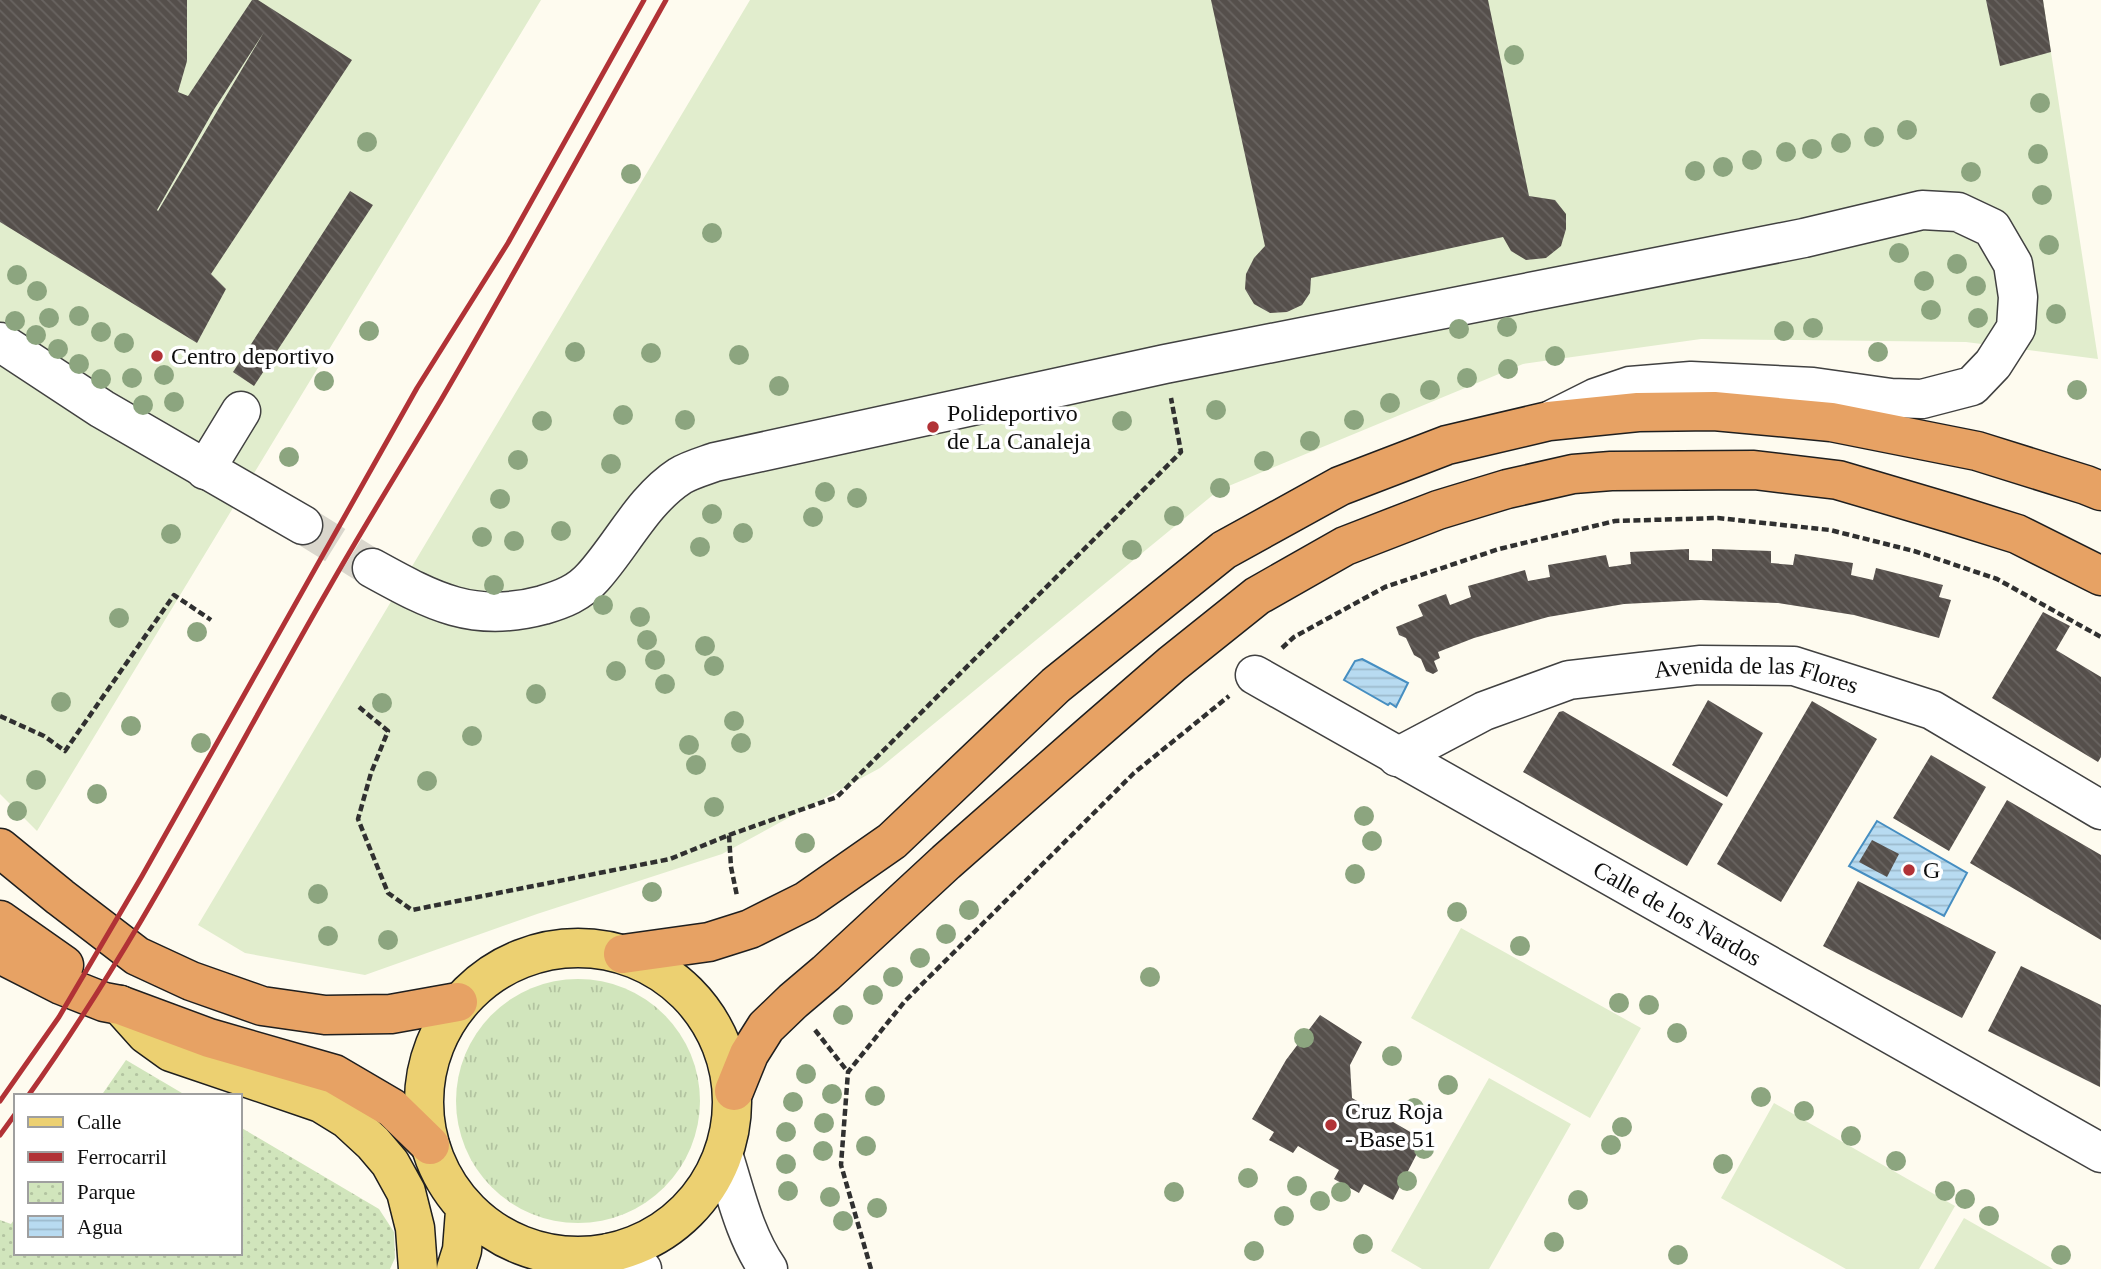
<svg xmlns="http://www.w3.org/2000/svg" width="2101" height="1269" font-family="'Times New Roman',serif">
  <defs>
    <pattern id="grass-tufts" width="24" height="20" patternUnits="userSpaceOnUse" patternTransform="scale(1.75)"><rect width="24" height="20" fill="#d1e5bc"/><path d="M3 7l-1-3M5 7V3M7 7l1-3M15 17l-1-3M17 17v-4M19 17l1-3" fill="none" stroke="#b2c3a0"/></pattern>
    <pattern id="park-dots" width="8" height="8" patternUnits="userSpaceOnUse" patternTransform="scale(1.75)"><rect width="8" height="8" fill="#d1e5bc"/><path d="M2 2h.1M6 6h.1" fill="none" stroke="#b2c3a0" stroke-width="1.8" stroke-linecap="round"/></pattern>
    <pattern id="water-rules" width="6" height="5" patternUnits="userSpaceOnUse" patternTransform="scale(1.75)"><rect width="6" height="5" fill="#b8dbf1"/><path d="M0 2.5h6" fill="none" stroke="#9dbbcd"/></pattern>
    <pattern id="building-back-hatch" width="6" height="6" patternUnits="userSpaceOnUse" patternTransform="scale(1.75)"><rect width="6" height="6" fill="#554f4b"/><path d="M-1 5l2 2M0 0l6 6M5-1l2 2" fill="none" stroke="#696461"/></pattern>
  </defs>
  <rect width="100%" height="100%" fill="#fefbef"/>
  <path fill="url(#grass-tufts)" d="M456 1101a122 122 0 1 1 244 0a122 122 0 1 1-244 0Z"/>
  <path fill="url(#park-dots)" d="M126 1060 187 1096H101Z
    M240 1127 379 1209 394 1232 395 1258 390 1269H0V1220L11 1224 16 1217V1253H240Z"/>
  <path fill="#e1edcd" d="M0 0H541L37 831 0 794Z
    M750 0H2043L2098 359 1966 342 1701 339 1523 364 1219 490 880 768 722 854 537 914 365 975 245 953 198 925Z
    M1461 928 1641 1028 1590 1118 1411 1018Z
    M1489 1078 1571 1124 1489 1269H1422L1391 1251Z
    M1774 1103 1955 1206 1919 1269H1846L1721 1198Z
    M1964 1218 2053 1269H1934Z"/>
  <path fill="url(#water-rules)" stroke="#468ec1" stroke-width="2" d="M1362 659 1408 683 1396 707 1390 703 1388 705 1344 680 1355 661Z
    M1877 821 1967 873 1944 916 1849 866Z"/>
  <path fill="url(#building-back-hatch)" fill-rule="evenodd" d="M0 0H187V61L178 92 188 96 252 0H258L352 60 211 274 226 289 197 343 0 222ZM264 32 158 211 157 210 215 108Z
    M1211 0H1488L1529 196 1555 200 1566 214V229L1561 246 1546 258 1526 260 1511 251 1503 237 1311 278 1310 293 1302 305 1287 312 1270 313 1254 304 1245 289 1246 274 1254 258 1265 246Z
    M1986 0H2043L2051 52 2000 66Z
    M350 191 373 205 254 386 233 372Z
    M1689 549V560L1712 561V549L1771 551V563L1793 565 1795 554 1853 563 1851 575 1873 580 1876 568 1943 585 1939 597 1951 600 1939 638 1854 615 1778 603 1701 600 1624 604 1548 617 1474 638 1438 652 1440 658 1434 661 1438 671 1433 674 1426 671 1421 659 1414 655 1406 638 1399 635 1396 627 1423 616 1418 605 1422 603 1446 594 1450 605 1471 597 1468 586 1525 570 1528 581 1550 577 1548 565 1606 555 1609 567 1631 564 1630 552Z
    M2043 612 2070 626 2056 650 2101 677V757L2098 762 1992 698Z
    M1708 700 1763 733 1727 797 1672 765Z
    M1812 701 1877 739 1781 902 1717 864Z
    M1563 711 1723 804 1687 866 1523 772 1559 712Z
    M1931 755 1986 787 1949 851 1893 818Z
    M2007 800 2101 855V940L1970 863Z
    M1872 840 1899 854 1887 877 1859 862Z
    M1858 881 1996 952 1962 1018 1823 946Z
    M2021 966 2101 1005 2100 1087 1988 1031Z
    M1320 1015 1362 1042 1350 1065 1352 1098 1424 1140 1393 1200 1364 1184 1359 1193 1334 1179 1339 1170 1298 1146 1293 1153 1269 1140 1274 1132 1252 1119 1286 1060Z"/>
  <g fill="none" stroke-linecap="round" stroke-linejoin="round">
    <path stroke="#dad7cd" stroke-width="38" stroke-dasharray="38 19" stroke-linecap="butt" d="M303 525 372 568"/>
    <g stroke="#414141" stroke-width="41">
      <g id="minor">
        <path d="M0 342 102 409 303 525"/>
        <path d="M205 470 241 411"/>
        <path d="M372 568C432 601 473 624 543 605 563 599 579 593 593 577 622 545 643 500 680 476 690 470 704 466 715 462L1165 364 1804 238 1922 210 1958 212 1992 228 2013 264 2018 297 2016 328 1993 364 1972 386 1922 399 1891 398 1813 387 1691 381 1630 386 1595 398 1553 419"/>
        <path id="s1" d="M1255 675 2101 1153"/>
        <path id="s2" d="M1397 757 1484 711 1569 680 1699 665 1794 666 1932 710 2101 810"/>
        <path d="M724 1157C736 1195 745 1236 768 1269"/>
        <path d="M609 1253 642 1269"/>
      </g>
    </g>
    <g stroke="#1f1f1f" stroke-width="41">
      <path id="major" d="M424 1102a154 154 0 1 1 308 0a154 154 0 1 1-308 0Z
        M120 1005 146 1034 171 1052 321 1103 347 1119 373 1143 390 1163 406 1192 415 1228 418 1269
        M456 1269 462 1250 465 1211"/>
    </g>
    <g stroke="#1f1f1f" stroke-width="41">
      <path id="highway" d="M0 848 60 897 137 956 191 981 262 1006 325 1015 391 1014 458 1002
        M0 920 64 965
        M0 954 61 985 104 1002 120 1005 209 1038 334 1074 392 1108 430 1145
        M623 954 709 942 750 929 806 901 892 841 1056 685 1224 550 1340 486 1447 445 1549 421 1638 412 1714 411 1831 422 1977 451 2086 485 2101 491
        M734 1091 749 1054 766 1027 793 1001 826 973 946 862 1088 737 1172 664 1257 596 1345 546 1438 510 1507 489 1573 474 1611 471 1754 470 1838 480 1953 514 2017 534 2101 576"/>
    </g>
    <path stroke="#303030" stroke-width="4.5" stroke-dasharray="7 3.5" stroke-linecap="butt" d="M1282 648 1294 637 1385 587 1499 549 1615 521 1718 518 1830 530 1914 551 1997 579 2101 637
      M359 707 388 731 371 773 358 819 388 893 412 910 670 859 729 835 731 867 737 896
      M0 716 44 736 65 751 174 595 211 620
      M729 835 837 797 1181 452 1171 398
      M815 1030 848 1072
      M871 1269 841 1165 848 1072 905 1001 1134 773 1229 696"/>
    <use href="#minor" stroke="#fff" stroke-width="38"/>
    <use href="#major" stroke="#ecd071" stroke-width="38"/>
    <use href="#highway" stroke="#e7a264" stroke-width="38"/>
    <path stroke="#b13236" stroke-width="5" d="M28 1096C143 935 231 757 330 586 366 523 404 462 441 400 518 268 591 134 666 0
      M0 1101 59 1017 142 876 417 388 508 243 644 0
      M0 1135 16 1113"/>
  </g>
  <g fill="#8ca57f">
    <circle cx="1514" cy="55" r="10"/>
    <circle cx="2040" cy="103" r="10"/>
    <circle cx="1907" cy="130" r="10"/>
    <circle cx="1874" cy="137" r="10"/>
    <circle cx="367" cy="142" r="10"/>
    <circle cx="1841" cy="143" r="10"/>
    <circle cx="1812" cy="149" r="10"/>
    <circle cx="1786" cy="152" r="10"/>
    <circle cx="2038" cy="154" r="10"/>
    <circle cx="1752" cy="160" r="10"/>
    <circle cx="1723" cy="167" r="10"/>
    <circle cx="1695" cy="171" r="10"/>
    <circle cx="1971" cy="172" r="10"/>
    <circle cx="631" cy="174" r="10"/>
    <circle cx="2042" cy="195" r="10"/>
    <circle cx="712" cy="233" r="10"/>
    <circle cx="2049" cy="245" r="10"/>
    <circle cx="1899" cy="253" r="10"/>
    <circle cx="1957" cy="264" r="10"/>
    <circle cx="17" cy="275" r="10"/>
    <circle cx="1924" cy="281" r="10"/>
    <circle cx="1976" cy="286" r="10"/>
    <circle cx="37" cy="291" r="10"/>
    <circle cx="1931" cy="310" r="10"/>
    <circle cx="2056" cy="314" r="10"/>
    <circle cx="79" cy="316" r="10"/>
    <circle cx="49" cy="318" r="10"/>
    <circle cx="1978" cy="318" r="10"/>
    <circle cx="15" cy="321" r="10"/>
    <circle cx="1507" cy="327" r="10"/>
    <circle cx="1813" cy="328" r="10"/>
    <circle cx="1459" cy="329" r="10"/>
    <circle cx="369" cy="331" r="10"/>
    <circle cx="1784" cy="331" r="10"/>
    <circle cx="101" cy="332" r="10"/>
    <circle cx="36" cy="335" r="10"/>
    <circle cx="124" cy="343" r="10"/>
    <circle cx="58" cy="349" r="10"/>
    <circle cx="575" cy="352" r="10"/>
    <circle cx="1878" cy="352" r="10"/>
    <circle cx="651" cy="353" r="10"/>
    <circle cx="739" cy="355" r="10"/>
    <circle cx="1555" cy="356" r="10"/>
    <circle cx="79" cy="364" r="10"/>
    <circle cx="1508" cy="369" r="10"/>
    <circle cx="164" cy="375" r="10"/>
    <circle cx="132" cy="378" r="10"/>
    <circle cx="1467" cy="378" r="10"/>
    <circle cx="101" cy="379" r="10"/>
    <circle cx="324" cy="381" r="10"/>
    <circle cx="779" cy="386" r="10"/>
    <circle cx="1430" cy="390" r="10"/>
    <circle cx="2077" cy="390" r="10"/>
    <circle cx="174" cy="402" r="10"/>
    <circle cx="1390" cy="403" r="10"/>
    <circle cx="143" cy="405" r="10"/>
    <circle cx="1216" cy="410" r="10"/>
    <circle cx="623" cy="415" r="10"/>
    <circle cx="685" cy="420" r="10"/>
    <circle cx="1354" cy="420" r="10"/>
    <circle cx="542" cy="421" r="10"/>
    <circle cx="1122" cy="421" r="10"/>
    <circle cx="1310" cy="441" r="10"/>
    <circle cx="289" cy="457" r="10"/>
    <circle cx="518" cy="460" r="10"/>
    <circle cx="1264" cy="461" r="10"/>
    <circle cx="611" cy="464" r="10"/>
    <circle cx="1220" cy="488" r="10"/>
    <circle cx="825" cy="492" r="10"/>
    <circle cx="857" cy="498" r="10"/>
    <circle cx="500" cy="499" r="10"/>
    <circle cx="712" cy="514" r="10"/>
    <circle cx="1174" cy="516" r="10"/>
    <circle cx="813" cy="517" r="10"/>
    <circle cx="561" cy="531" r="10"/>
    <circle cx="743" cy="533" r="10"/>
    <circle cx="171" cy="534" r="10"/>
    <circle cx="482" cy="537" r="10"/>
    <circle cx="514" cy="541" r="10"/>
    <circle cx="700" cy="547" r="10"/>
    <circle cx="1132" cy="550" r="10"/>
    <circle cx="494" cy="585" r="10"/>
    <circle cx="603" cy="605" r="10"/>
    <circle cx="640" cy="617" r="10"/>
    <circle cx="119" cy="618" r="10"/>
    <circle cx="197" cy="632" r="10"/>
    <circle cx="647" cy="640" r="10"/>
    <circle cx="705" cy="646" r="10"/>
    <circle cx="655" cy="660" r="10"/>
    <circle cx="714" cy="666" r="10"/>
    <circle cx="616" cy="671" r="10"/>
    <circle cx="665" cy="684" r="10"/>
    <circle cx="536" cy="694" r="10"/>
    <circle cx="61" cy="702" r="10"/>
    <circle cx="382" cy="703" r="10"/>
    <circle cx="734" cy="721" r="10"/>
    <circle cx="131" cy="726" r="10"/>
    <circle cx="472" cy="736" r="10"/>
    <circle cx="201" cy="743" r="10"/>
    <circle cx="741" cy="743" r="10"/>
    <circle cx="689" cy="745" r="10"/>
    <circle cx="696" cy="765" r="10"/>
    <circle cx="36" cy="780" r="10"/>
    <circle cx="427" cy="781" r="10"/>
    <circle cx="97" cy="794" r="10"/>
    <circle cx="714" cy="807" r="10"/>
    <circle cx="17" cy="811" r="10"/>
    <circle cx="1364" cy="816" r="10"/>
    <circle cx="1372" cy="841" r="10"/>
    <circle cx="805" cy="843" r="10"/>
    <circle cx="1355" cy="874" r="10"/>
    <circle cx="652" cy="892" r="10"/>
    <circle cx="318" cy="894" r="10"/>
    <circle cx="969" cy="910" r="10"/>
    <circle cx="1457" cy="912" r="10"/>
    <circle cx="946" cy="934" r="10"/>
    <circle cx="328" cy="936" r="10"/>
    <circle cx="388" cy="940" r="10"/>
    <circle cx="1520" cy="946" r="10"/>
    <circle cx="920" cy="958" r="10"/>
    <circle cx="893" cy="977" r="10"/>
    <circle cx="1150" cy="977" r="10"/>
    <circle cx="873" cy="995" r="10"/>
    <circle cx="1619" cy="1003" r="10"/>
    <circle cx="1649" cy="1005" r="10"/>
    <circle cx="843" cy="1015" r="10"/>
    <circle cx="1677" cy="1033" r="10"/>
    <circle cx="1304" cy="1038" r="10"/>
    <circle cx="1392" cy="1056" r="10"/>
    <circle cx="806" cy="1074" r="10"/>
    <circle cx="1448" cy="1085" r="10"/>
    <circle cx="832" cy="1094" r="10"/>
    <circle cx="875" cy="1096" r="10"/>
    <circle cx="1761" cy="1097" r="10"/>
    <circle cx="793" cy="1102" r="10"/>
    <circle cx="1414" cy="1108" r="10"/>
    <circle cx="1804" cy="1111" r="10"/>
    <circle cx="824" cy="1123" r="10"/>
    <circle cx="1622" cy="1127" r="10"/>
    <circle cx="786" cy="1132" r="10"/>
    <circle cx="1851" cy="1136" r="10"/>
    <circle cx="1611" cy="1145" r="10"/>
    <circle cx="866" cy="1146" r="10"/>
    <circle cx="1424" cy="1149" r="10"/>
    <circle cx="823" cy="1151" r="10"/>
    <circle cx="1896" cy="1161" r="10"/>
    <circle cx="786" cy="1164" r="10"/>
    <circle cx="1723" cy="1164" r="10"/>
    <circle cx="1248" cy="1178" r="10"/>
    <circle cx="1407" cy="1181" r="10"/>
    <circle cx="1297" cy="1186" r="10"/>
    <circle cx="788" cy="1191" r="10"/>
    <circle cx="1945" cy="1191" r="10"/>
    <circle cx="1174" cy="1192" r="10"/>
    <circle cx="1341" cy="1192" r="10"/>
    <circle cx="830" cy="1197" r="10"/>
    <circle cx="1965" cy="1199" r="10"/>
    <circle cx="1578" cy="1200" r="10"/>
    <circle cx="1320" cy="1201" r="10"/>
    <circle cx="877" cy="1208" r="10"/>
    <circle cx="1284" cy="1216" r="10"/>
    <circle cx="1989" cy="1216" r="10"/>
    <circle cx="843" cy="1221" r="10"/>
    <circle cx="1554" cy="1242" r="10"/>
    <circle cx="1363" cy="1244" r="10"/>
    <circle cx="1254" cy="1251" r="10"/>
    <circle cx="1678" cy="1255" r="10"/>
    <circle cx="2061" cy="1255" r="10"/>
  </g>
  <g fill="#b13236" stroke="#fff" stroke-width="2.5">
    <circle cx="157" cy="356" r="7"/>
    <circle cx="933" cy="427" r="7"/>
    <circle cx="1909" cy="870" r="7"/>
    <circle cx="1331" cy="1125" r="7"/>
  </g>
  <g text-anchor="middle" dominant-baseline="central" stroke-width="7" stroke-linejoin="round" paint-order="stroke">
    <g font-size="24" fill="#0e0e0e" stroke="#fff" text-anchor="start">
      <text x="171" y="356">Centro deportivo</text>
      <text x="947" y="413">Polideportivo<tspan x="947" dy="28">de La Canaleja</tspan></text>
      <text x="1923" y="870">G</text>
      <text x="1345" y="1111">Cruz Roja<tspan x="1345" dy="28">- Base 51</tspan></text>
    </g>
    <g font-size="24" fill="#0e0e0e" stroke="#fff">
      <text stroke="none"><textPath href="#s2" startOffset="378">Avenida de las Flores</textPath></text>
      <text stroke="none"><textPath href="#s1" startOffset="485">Calle de los Nardos</textPath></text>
    </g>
  </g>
  <rect x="14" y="1094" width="228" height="161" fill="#ffffff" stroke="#9f9f9f" stroke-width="2"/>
  <rect x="28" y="1117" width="35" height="10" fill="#ecd071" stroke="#9f9f9f" stroke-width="2"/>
  <text x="77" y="1129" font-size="21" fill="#0e0e0e">Calle</text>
  <rect x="28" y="1152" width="35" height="10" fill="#b13236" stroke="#9f9f9f" stroke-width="2"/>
  <text x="77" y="1164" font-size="21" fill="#0e0e0e">Ferrocarril</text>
  <rect x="28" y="1182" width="35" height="21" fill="url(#park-dots)" stroke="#9f9f9f" stroke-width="2"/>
  <text x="77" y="1199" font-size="21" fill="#0e0e0e">Parque</text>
  <rect x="28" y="1216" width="35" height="21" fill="url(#water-rules)" stroke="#9f9f9f" stroke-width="2"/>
  <text x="77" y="1234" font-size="21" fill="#0e0e0e">Agua</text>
</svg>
